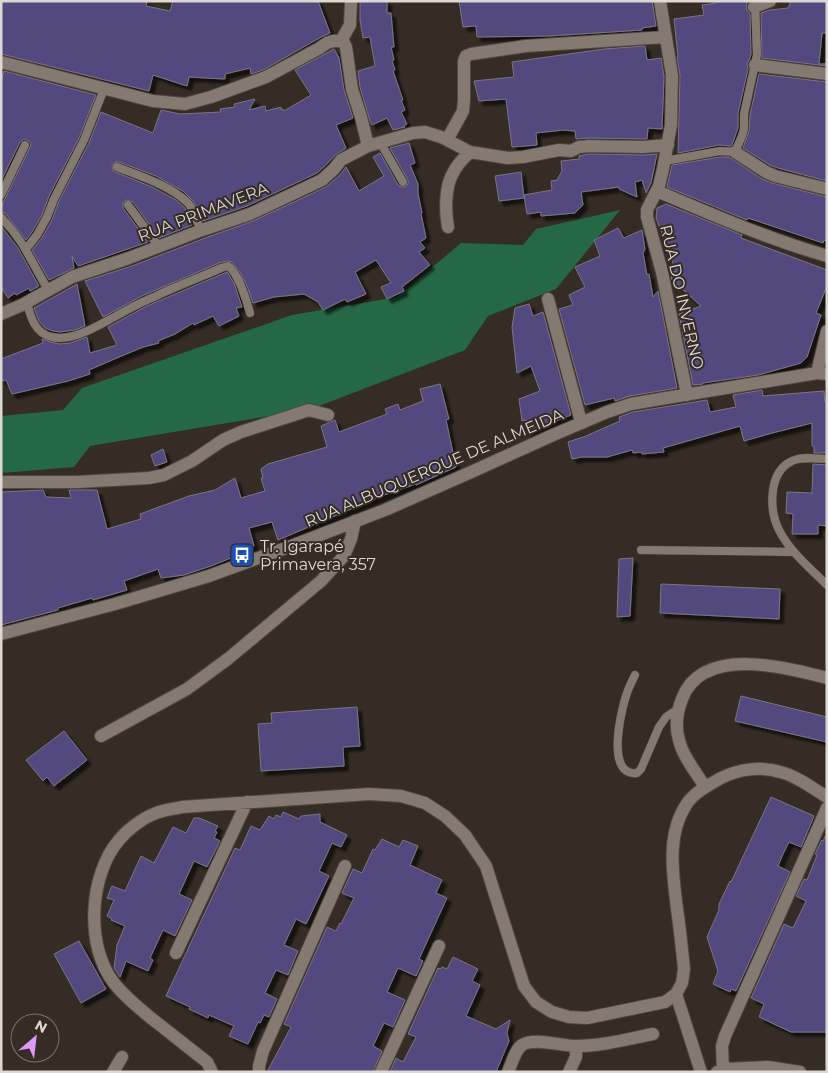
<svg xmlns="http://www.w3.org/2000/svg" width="828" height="1073" font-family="Montserrat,sans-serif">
  <defs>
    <filter id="shadow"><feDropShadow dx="4.5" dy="4.5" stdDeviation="1" flood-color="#0009"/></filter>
  </defs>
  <rect width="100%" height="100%" fill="#352c25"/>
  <path fill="#256845" d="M620 210 556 289 488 316 465 350 311 409 90 446 74 467 1 473V416L63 410 82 388 292 315 397 297 461 243 523 245 536 229Z"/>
  <path fill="#52487f" stroke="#787783" filter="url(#shadow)" d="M1 1H147L146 6 170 11 173 1H318L330 33 323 36 263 70 251 74 250 68 225 74V79L189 77 187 86 153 75 149 91 1 54Z
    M360 1H387V13H391L394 47H391L394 60 392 61 395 70 393 71 403 100H401L405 110 401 112 407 124 404 126 405 127 393 130 387 118 372 125 370 121 360 87 358 71 375 66 370 37 363 38 360 20Z
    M459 1H652L656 26 642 28V30L549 36 477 37 476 26 463 27Z
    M716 1H748L746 6 747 10 750 14 751 54 750 58 747 64 748 69 738 113V128L732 145 730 146 719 145 678 153 680 75 677 57H678L674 19 704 15 702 5 716 3Z
    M791 1H827V33H822L819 64H827V66L762 58 761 13 770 10 788 8Z
    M645 46 647 60 661 58 664 76 662 129 648 128 647 139 589 138 576 139 575 131 563 130 536 133 537 145 512 147 506 99 479 101 474 81 514 77 512 62 604 49Z
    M334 49 339 58 344 90 353 118 336 125 346 148 335 155 328 163 317 173 247 206 203 221 194 202 183 191 156 176 119 162H116L112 165 113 171 152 187 176 200 185 208 192 225 159 238 133 202 127 200 123 202V208L148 242 78 266 72 256 74 268 49 280 32 250 42 238 52 220 59 201 89 143 101 112 153 133 161 110 180 114 221 112 220 109 235 107 234 104 255 99 249 110 265 106 266 111 281 107V110L283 109 284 111 311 95 295 70Z
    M4 71 96 95 79 138 49 196 42 215 32 232 26 240 5 213 1 212V207L31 145 30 142 27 140 24 139 20 142 1 181V81Z
    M759 74 827 82V181L778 168 770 165 743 148 749 131 750 115Z
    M409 143 415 163 410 165 418 184V194L422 213 421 214 426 238 420 242 425 248 419 252 430 265 402 287 404 291 387 299 381 287 391 283 376 260 355 272 366 294 347 302 345 299 323 310 318 302 304 294 274 297 253 303 247 286 240 272 232 262 227 261 219 263 142 296 103 317 85 281 132 266 205 238 253 221 326 187 340 175 346 167 359 191 384 176 373 157 380 153 398 185 401 187H405L408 184V180L390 148Z
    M589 154 643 155 657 154 651 183 646 193 642 180 635 182 637 197 619 189V187L581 192 583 205 575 213 541 216V212L527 214 524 195 552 190 551 181 557 180 562 171 561 161 579 159V156Z
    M720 157H729L762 179 772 183 827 197V241L824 240 823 243 748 218 747 220 667 187 672 165Z
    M521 172 524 198 499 201 495 176Z
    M666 204 742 235 741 238 827 270V286L816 313 821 315 807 357 801 363 758 375 703 383V384L693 385 679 314 701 306 672 280 670 272 676 271 656 218 657 208Z
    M1 226 18 248 39 286 30 291 29 288 16 295 15 293 8 298 1 287Z
    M618 228 624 238 642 230 645 249 643 253 647 275 649 274 653 297 658 291 677 388 630 396 615 401 614 398 585 405 559 309 573 305 569 295 585 287 575 267 600 256 594 240Z
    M227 272 234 283 242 307 236 308 239 316 219 326 213 316 194 325 193 323 175 334 158 341 159 343 143 347 112 360 89 370 90 374 68 381 12 394 6 380 1 381V359L43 343 42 339 51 342 60 344 70 343 87 337 90 353 117 345 108 327 147 306Z
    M77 284 85 326 75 330 60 332 53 331 45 328 39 321 34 308Z
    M529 304 533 316 543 312 571 415 528 432 526 420 522 421 519 399 540 391 531 366 517 373 512 327 515 308Z
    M440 384 449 419 446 420 456 467 416 485V484L384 495 278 540 272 522 249 528 254 546 242 550 243 553 211 566 184 575 161 578 158 569 124 581 127 590 93 600 92 598 58 608V610L1 625V492L43 490 46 497 71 498 69 490H97L107 529 141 519 140 514 189 496 215 490 235 478 241 498 265 491 261 478H263L261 469 268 464 327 447 321 426 335 420 339 432 387 414 385 409 398 404 400 410 423 401 420 389Z
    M762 390 763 396 824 391 825 402H827V453H814V446H812V423L772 433 744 441 740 426 663 448 664 452 642 454V452L633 453 632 450 607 457H582L572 459 568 442 586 436 620 421 619 417 633 412 707 400 710 412 736 407 733 395Z
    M163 449 167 462 155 466 151 455Z
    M813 464 827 465V526L818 525V534H792L793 514 786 513 787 492 812 493Z
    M633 558 630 616 617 617 619 559Z
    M661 584 780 589 779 619 660 613Z
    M741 696 827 717V742L735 721Z
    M357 707 360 746 343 747 344 766 261 771 258 724 272 723 271 713Z
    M64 731 87 760 54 786 47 777 43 781 26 760Z
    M771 797 814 816 801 847 789 842 783 854 778 866 790 872 736 991 731 989 730 992 713 984 718 971 707 937 719 910V904L730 881 731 882Z
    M283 812 299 819 301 816 320 814V822L347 835 341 847 332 843 319 871 329 876 306 924 296 919 284 945 298 951 288 975 276 970 265 993 277 999 269 1017 264 1015 260 1023 258 1022 248 1044 229 1036 234 1026 209 1015 208 1018 189 1009 190 1007 166 996 235 848 240 850 251 826 260 830 269 816 274 819 276 815 281 817Z
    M194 818H199L218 826 215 831 217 832 214 838 220 841 207 867 194 861 179 894 192 900 175 936 163 930 150 958 153 960 148 971 126 961 120 977 114 968 117 945 125 926 111 920 112 919 107 916 114 900 107 898 112 886 125 891 141 856 154 863 173 827 186 833Z
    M827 833V1032H791L759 1017 764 1004 751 998 784 924 793 928 806 901 796 896 804 879 807 880 817 855 815 854 822 840 823 841Z
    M382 839 399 847 403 840 418 846 410 865 442 880 436 893 447 898 419 959 423 961 416 976 398 968 387 992 405 1000 393 1027 384 1023 373 1046 382 1051 373 1072H267L291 1027 284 1024 327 927 336 931 340 923 341 924 354 898 342 893 353 869 362 873 373 849 375 850Z
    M79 941 106 989 81 1003 54 954Z
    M453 957 478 969 472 981 480 985 466 1016 496 1029 510 1020 507 1033 509 1041 496 1072H390L396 1058 403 1062 416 1037 408 1034 438 968 441 969 442 967 447 969Z"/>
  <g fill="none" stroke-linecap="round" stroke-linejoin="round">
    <g stroke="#4f4841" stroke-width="9">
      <path id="service" d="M380 142 403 182
        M665 161 720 151 735 152 742 136 744 129V114L757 55 755 3
        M117 167C140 176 169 185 187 202 195 209 195 222 202 230
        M1 195 25 145
        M128 205 159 247
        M1 217 13 231 23 245 48 290
        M26 249 37 235 47 217 54 199 84 140 104 89
        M27 302C30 316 35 334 52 337 73 342 99 325 116 316 129 309 141 302 154 297 176 286 199 278 221 268L228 266C238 272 247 302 250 313
        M827 459C816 459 802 456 792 461 768 472 769 510 779 530 790 552 810 568 827 585
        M641 550 793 552
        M635 675C632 681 629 687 627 693 621 710 605 777 637 773L641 769 659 727 666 717 678 709"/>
    </g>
    <g stroke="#4f4841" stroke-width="14">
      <path id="minor" d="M351 1 350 25 341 41 344 43 346 47 352 89 361 117 368 146
        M660 1 672 75 671 125 663 169 659 186 647 210V217L662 272 687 395
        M754 7 770 1
        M1 62 153 101 185 104 211 97 266 77 318 49 327 43 333 41H341
        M755 65 827 74
        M447 140 470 152 508 158 523 157 559 150 571 151 579 147 589 146 643 147 668 145
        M735 152 766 172 775 176 827 189
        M657 191C713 215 768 239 827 256
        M448 227C445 211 445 186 453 173 457 164 464 158 470 152
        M548 299 581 422
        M1 314 22 305 72 277 129 258 202 230 250 214 322 180 334 169 341 160 368 146 413 133 425 132 441 137 447 140 463 111 464 100V61L466 56 471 54 526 46 666 37
        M817 373 827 331
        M1 482H77L149 478 164 475 192 461 223 440 241 432 309 410 328 415
        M1 634 115 604 209 576 286 548 385 510 469 473 553 435 607 412 631 404 660 399 817 373 827 374
        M101 736 187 689 206 675 229 658 321 581 344 556 351 539 355 521
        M705 787C696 772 683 757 679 740 675 727 677 712 682 699 702 645 786 667 827 678
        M176 953 247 802
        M676 994 701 1072
        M723 1069 722 1046 725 1036 827 808
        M113 1072 122 1057
        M212 1072 207 1062C190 1049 173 1035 156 1022 141 1010 126 998 114 983 85 946 89 875 119 840 128 829 143 818 156 813 164 810 174 809 182 807L369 794 401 796 425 803 445 816 465 835 486 866 524 986 536 1002 552 1012 569 1017 587 1018 665 1002 676 994 682 983 684 969C682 949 680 929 677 909 673 875 666 836 686 805 693 793 709 785 721 778 739 769 761 766 780 772 797 776 812 788 827 797
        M259 1072V1066L263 1051 345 866
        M381 1072 439 946
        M508 1072C512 1063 515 1050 522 1045 534 1037 562 1046 576 1046 602 1046 628 1039 653 1034
        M569 1072 576 1057V1046
        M717 1072 723 1069 768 1067 800 1072"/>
    </g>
    <use href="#service" stroke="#857a72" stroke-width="8"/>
    <use href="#minor" stroke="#857a72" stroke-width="12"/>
  </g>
  <defs>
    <g id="bus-square" transform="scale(1.25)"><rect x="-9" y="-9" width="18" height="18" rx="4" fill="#1a4fb4" stroke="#352c25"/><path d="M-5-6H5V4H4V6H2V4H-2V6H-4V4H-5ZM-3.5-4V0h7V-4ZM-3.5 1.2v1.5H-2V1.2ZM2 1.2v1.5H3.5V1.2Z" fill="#fff"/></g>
  </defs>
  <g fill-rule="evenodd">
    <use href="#bus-square" x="242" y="555"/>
  </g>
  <g text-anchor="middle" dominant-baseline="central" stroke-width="4" stroke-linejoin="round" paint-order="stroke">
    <g font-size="16" fill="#ded8d3" stroke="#352c25">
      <text transform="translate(203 212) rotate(-21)">RUA PRIMAVERA</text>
      <text transform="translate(682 297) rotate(77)">RUA DO INVERNO</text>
      <text transform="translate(434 468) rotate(-23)">RUA ALBUQUERQUE DE ALMEIDA</text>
    </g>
    <g font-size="16" fill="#ded8d3" stroke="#352c25" text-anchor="start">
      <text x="260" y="546">Tr. Igarapé<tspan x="260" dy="18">Primavera, 357</tspan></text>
    </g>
  </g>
  <rect width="828" height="1073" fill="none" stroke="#ded8d3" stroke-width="5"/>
  <g transform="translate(35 1038) rotate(28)"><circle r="24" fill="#352c25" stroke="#79716b"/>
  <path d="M0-4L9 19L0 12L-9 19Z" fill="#dd99f3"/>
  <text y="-8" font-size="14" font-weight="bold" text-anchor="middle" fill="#ded8d3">N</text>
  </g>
</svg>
